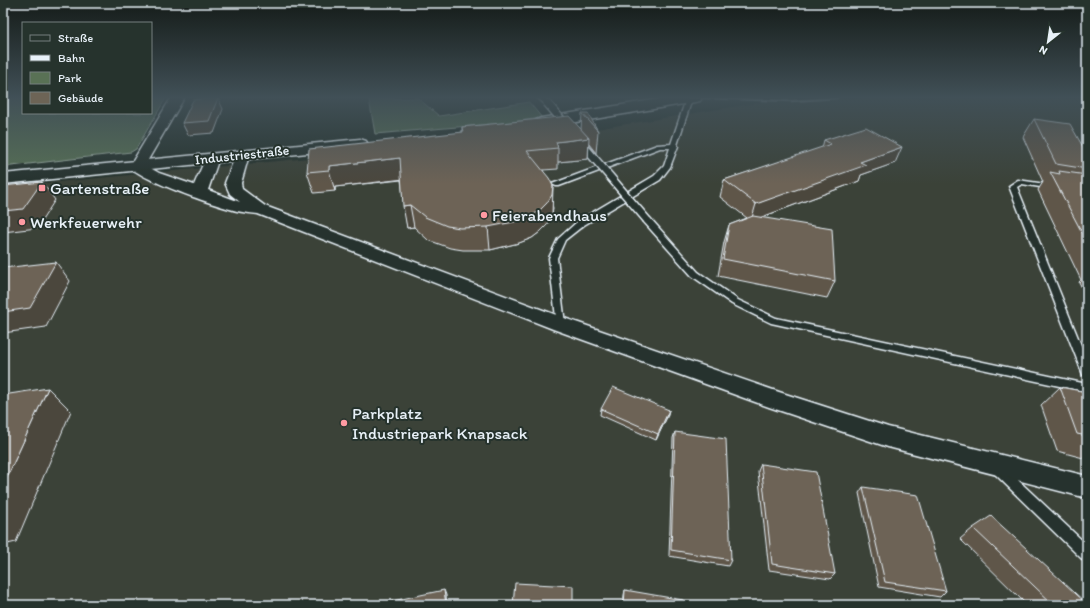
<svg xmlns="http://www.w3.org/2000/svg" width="1090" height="608" font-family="Itim,sans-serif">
  <rect width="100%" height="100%" fill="#26332d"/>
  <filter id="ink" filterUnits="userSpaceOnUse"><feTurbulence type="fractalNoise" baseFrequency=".025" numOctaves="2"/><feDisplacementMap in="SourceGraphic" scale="8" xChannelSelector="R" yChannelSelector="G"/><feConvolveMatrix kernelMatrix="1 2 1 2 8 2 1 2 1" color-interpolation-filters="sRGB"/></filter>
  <g filter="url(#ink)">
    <path fill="#3b4239" d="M788 98H1087V605H3V187L565 134Z"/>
    <path fill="#597155" stroke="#a0b1a6" d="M6 98H23V113H151V98H166L136 149 131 152 3 167V103Z
      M418 98 439 116 529 102 542 118 504 123 375 134 369 99Z"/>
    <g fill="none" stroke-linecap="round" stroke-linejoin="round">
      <g stroke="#e8f1f8" stroke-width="3">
        <path id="service" d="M538 98H545L550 103 545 104Z
          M686 99H692L677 145 678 146 670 167 660 180 584 225 565 240 557 258 565 324 563 326H557L549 258 558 239 578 221 654 176 664 166 670 148H660L559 186H556L552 184 657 145 671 144Z
          M1018 180 1052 185 1056 187 1052 189 1022 184 1017 187 1087 360V376L1083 375 1082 372 1009 186Z
          M644 218H650L698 272 738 300 776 318 1087 384V392L771 323 732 304 692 276 644 222 643 220Z
          M999 465 1003 466 1087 545V560L1082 559 995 474 993 470 995 466Z"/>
      </g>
      <g stroke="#e8f1f8" stroke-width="3">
        <path id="minor" d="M171 98H184L145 165 159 173 194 185 207 155 212 154 217 155 219 158 208 190 240 202 230 194 225 183 237 152 242 151 247 152 249 155 241 183 242 189 265 206 567 319 779 392 888 427 1087 476V498L888 447 769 407 553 329 258 214C249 213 239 212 230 209 212 204 138 179 130 166Z"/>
      </g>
      <g stroke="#e8f1f8" stroke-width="3">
        <path id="secondary" d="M665 98H702L700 101 695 102 541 128 536 126 533 123 536 120 541 118Z
          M360 139 366 141 368 144 366 147 3 184V174Z"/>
      </g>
      <use href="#service" fill="#26332d" fill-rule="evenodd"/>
      <use href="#minor" fill="#26332d" fill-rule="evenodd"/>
      <use href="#secondary" fill="#26332d" fill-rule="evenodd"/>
      <path stroke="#e8f1f8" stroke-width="2.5" d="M702 98 791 101 837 98"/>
      <g stroke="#e8f1f8" stroke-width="10" stroke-linecap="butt">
        <path id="service-bridge" d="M547 103 567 126
          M582 144 647 220"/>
      </g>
      <use href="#service-bridge" stroke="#26332d" stroke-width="7"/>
    </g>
    <path fill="#5e564a" stroke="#e8f1f8" d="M582 113 598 131 596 153 589 144 588 159 558 162V169L543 170 553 208 552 216 547 225 540 232 532 238 519 243 490 250H463L450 248 428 240 414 227 407 228 401 180 335 187V191L314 193 307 172 462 132V127L581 129Z
      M1034 119 1087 154V298L1079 282 1081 280 1038 190 1043 182 1023 137Z
      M824 140 895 163 861 175 859 181 762 217 835 281 827 298 718 276 724 242 729 225 747 218 720 197 724 180 822 148Z
      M1060 387 1087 392V459L1057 451 1041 405Z
      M601 409 669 410 667 417 656 440 600 415Z
      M675 432 731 560 728 566 669 556 673 438Z
      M761 464 835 574 830 579 769 570 758 471Z
      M863 487 946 591 940 597 879 587 859 493Z
      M973 528 1087 605H1027L960 539Z
      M625 590 683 605H623L624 595Z"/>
    <path fill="#4c463c" stroke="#e8f1f8" d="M218 98 223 109 214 133 188 135 182 123Z
      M589 138 588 159 558 162V148L556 142Z
      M902 147 895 163 861 175 859 181 751 221 756 204 860 162Z
      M400 158 404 179 335 187V191L329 170V166Z
      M42 182 55 200 37 228 3 232V211Z
      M553 186 552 216 547 225 540 232 532 238 519 243 490 250 488 227Z
      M410 205 414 227 407 228 403 206Z
      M56 262 70 281 46 327 3 333V312Z
      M48 388 71 411 16 542 3 545V486Z
      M669 410 667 417 656 440 658 434Z
      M444 590 446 595 447 605H446Z"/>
    <path fill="#6d6456" stroke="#e8f1f8" d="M210 98H218L209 121 182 123 193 100Z
      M582 113H588L598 131Z
      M569 116 589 138 556 142 558 148 527 151 549 178 553 186 552 195 547 203 540 210 532 216 519 221 488 227 460 228 447 226 425 217 410 205 403 206 400 158 329 166V170L307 172 309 149 463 132 462 127Z
      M1034 119 1070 124 1087 154V169L1056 164Z
      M866 127 902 147 860 162 866 165 756 204 724 180 831 144 824 140Z
      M1059 171 1087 175V242L1050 172 1060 174Z
      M42 182 23 209 3 211V186Z
      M753 216 832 229 835 281 723 259 729 225Z
      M56 262 30 308 3 312V268Z
      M613 387 669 410 658 434 601 409Z
      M1060 387 1087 392V436L1077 434Z
      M48 388 3 486V395Z
      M675 432 726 439 731 560 671 550Z
      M761 464 816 472 835 574 772 564Z
      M863 487 918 495 946 591 885 582Z
      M991 516 1087 604V605H1054L973 528Z
      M515 583 573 586V605H513Z
      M444 590 446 605H383V603Z
      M625 590 683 600V605H624Z"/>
  </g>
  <linearGradient id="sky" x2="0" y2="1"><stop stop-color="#151c19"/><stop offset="0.53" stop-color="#415057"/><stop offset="1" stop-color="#415057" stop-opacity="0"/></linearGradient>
  <rect width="1090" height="184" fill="url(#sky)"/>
  <g fill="#ff9aa2" stroke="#26332d" stroke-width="1.5">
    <rect x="38" y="184" width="8" height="8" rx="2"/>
    <circle cx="484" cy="215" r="4"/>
    <circle cx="22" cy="222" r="4"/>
    <circle cx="344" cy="423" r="4"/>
  </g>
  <g text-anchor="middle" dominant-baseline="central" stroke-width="4" stroke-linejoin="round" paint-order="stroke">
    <g font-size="14" fill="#e8f1f8" stroke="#26332d">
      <text transform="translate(242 155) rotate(-6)">Industriestraße</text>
    </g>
    <g font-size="17" fill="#e8f1f8" stroke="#26332d" text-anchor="start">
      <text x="50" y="188">Gartenstraße</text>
      <text x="492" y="215">Feierabendhaus</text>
      <text x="30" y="222">Werkfeuerwehr</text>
      <text x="352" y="413">Parkplatz<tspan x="352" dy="20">Industriepark Knapsack</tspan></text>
    </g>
  </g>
  <rect width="1090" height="608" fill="none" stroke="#26332d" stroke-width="16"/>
  <rect x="8" y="8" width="1074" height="592" fill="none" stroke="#e8f1f8" stroke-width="1.5" filter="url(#ink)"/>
  <rect x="22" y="22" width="130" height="92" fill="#26332d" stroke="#747f7e"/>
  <rect x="30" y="35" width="20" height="6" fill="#26332d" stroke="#747f7e"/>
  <text x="58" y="42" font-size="12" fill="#e8f1f8">Straße</text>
  <rect x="30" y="55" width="20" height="6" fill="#e8f1f8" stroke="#747f7e"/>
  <text x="58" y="62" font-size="12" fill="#e8f1f8">Bahn</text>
  <rect x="30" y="72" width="20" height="12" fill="#597155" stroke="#747f7e"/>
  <text x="58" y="82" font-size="12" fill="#e8f1f8">Park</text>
  <rect x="30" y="92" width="20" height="12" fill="#6d6456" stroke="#747f7e"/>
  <text x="58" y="102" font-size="12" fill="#e8f1f8">Gebäude</text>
  <g transform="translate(1048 42) rotate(210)" stroke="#26332d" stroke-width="3" paint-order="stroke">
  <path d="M0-3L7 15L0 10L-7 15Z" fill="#e8f1f8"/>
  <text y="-6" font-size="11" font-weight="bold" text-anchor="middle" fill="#e8f1f8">N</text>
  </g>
</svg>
